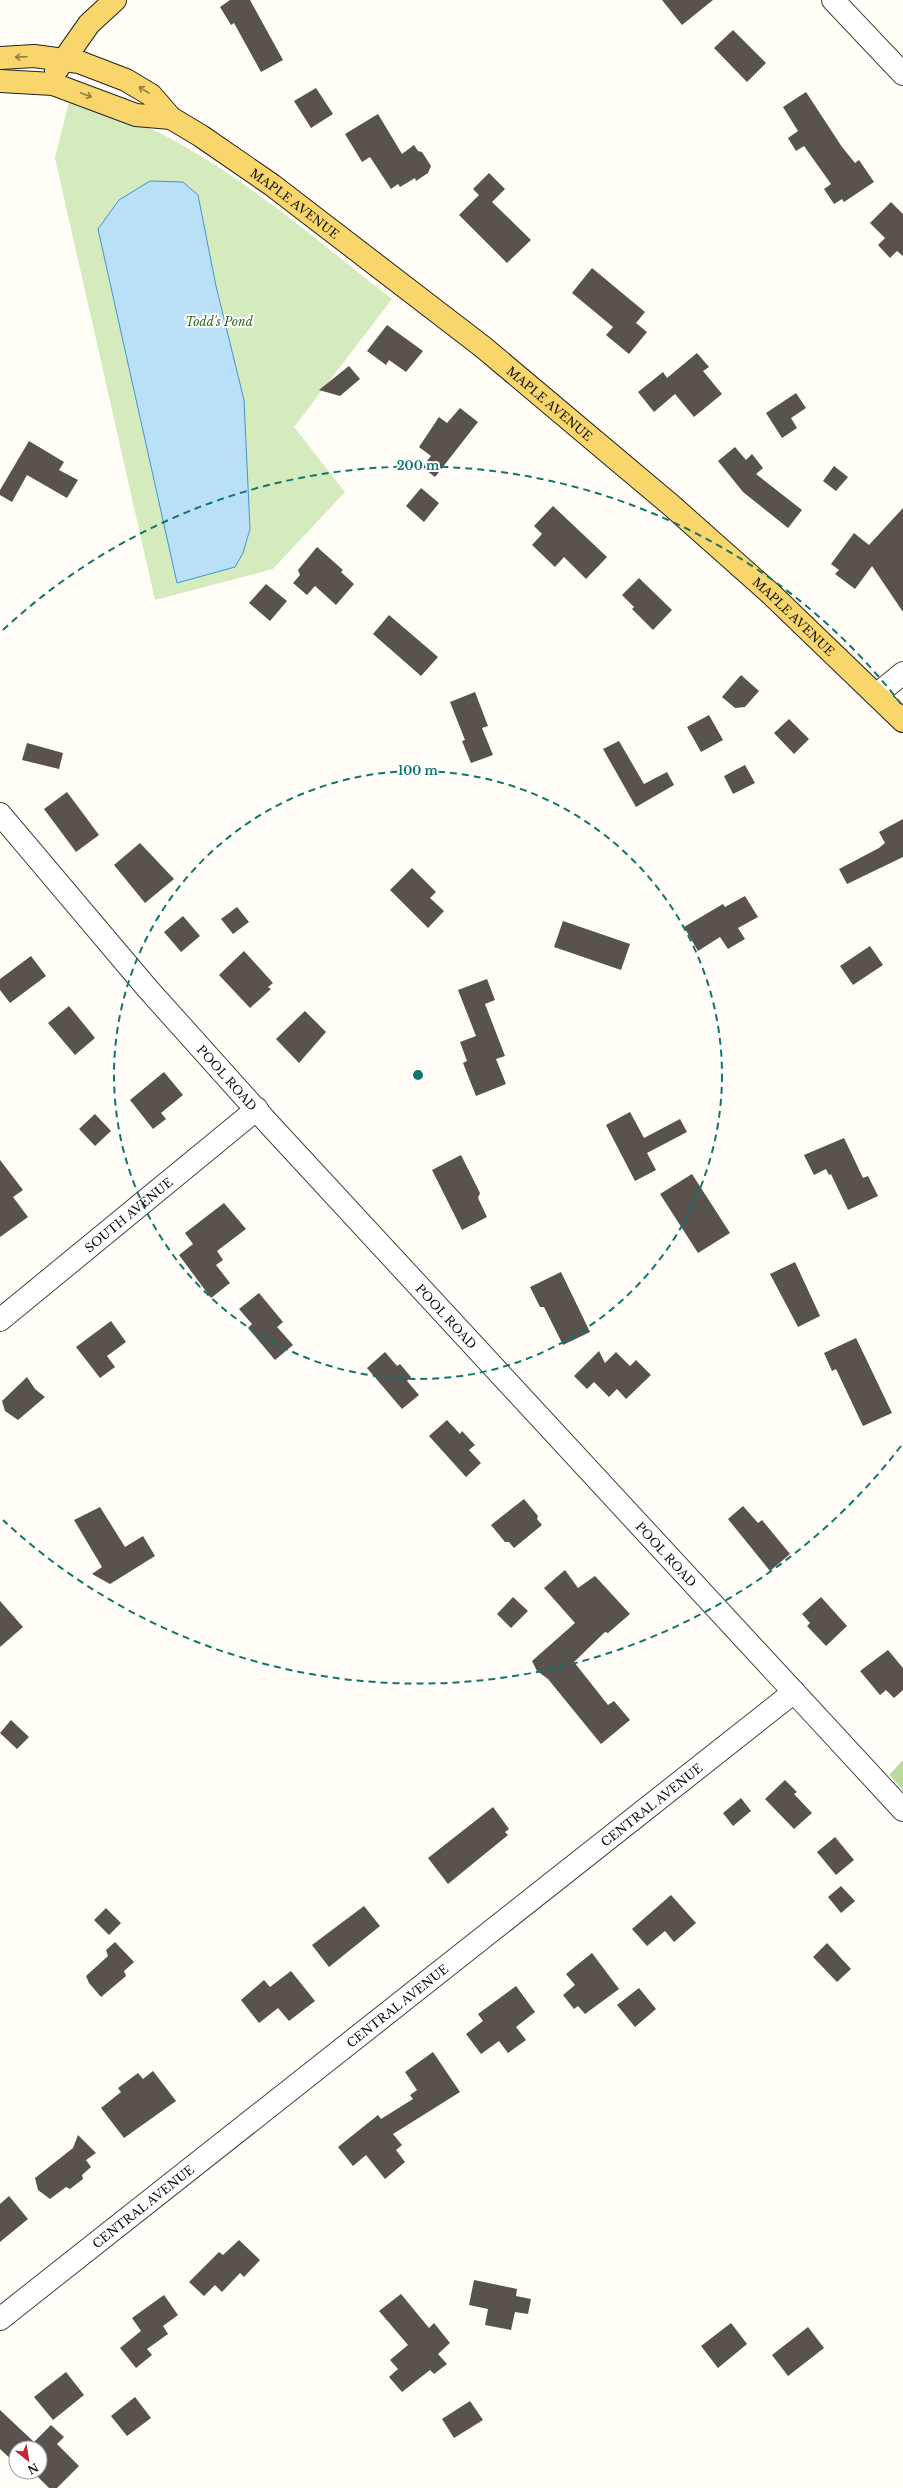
<svg xmlns="http://www.w3.org/2000/svg" width="903" height="2488" font-family="'Libre Baskerville',serif">
  <rect width="100%" height="100%" fill="#fffdf5"/>
  <path fill="#d5ebbd" d="M69 102C83 105 99 108 113 113 214 149 307 233 392 299L294 427 345 492 273 569 155 600 55 158Z"/>
  <path fill="#b9dc9c" d="M903 1760V1790L889 1775Z"/>
  <path fill="#b9e0f7" stroke="#3f96cf" d="M150 181 183 182 198 195 216 286 244 400 250 529 243 553 235 567 177 583 98 229 119 200Z"/>
  <path fill="#5a524d" d="M230 0H250L283 60 261 72 234 23 231 25 220 7Z
    M662 0H713L682 25Z
    M733 30 766 63 747 82 714 48Z
    M316 88 333 114 311 128 294 101Z
    M806 92 842 147 855 163 859 160 874 182 844 202 842 199 834 204 824 189 831 184 804 146 796 151 788 138 798 131 783 107Z
    M378 114 402 154 414 145 418 151 422 152 431 166 428 173 416 181 415 178 400 187 398 184 391 189 370 157 362 162 345 134Z
    M489 173 505 189 492 202 531 240 507 263 459 215 479 195 473 189Z
    M891 202 903 214V256L897 251 890 258 878 245 885 238 870 223Z
    M592 268 645 312 636 323 647 332 629 354 606 335 613 327 572 293Z
    M387 325 423 351 406 372 389 360 386 365 367 351Z
    M697 353 709 367 703 371 722 394 694 417 675 394 654 412 638 392 663 372 667 378Z
    M349 366 360 379 340 396 319 390Z
    M796 393 806 408 791 418 797 428 782 438 766 413Z
    M460 408 478 422 435 477 422 467 431 456 419 447 439 417 447 423Z
    M29 441 64 462 59 470 78 480 67 498 27 475 12 502 0 495V490Z
    M735 447 746 460 752 454 763 468 756 474 802 510 788 528 743 492 718 461Z
    M834 466 848 477 836 491 823 481Z
    M421 488 439 503 424 522 406 506Z
    M553 506 607 557 586 579 564 557 555 567 532 545 542 534 534 526Z
    M903 508V612L872 566 855 589 835 574 839 570 831 564 854 533 869 545Z
    M317 547 343 570 341 572 354 584 336 605 315 586 307 595 293 583 300 575 298 570Z
    M639 578 672 610 653 630 632 609 634 607 622 595Z
    M266 584 287 601 270 621 249 603Z
    M389 615 438 657 421 676 373 634Z
    M741 675 759 691 745 707 735 708 722 697Z
    M475 692 488 726 482 728 493 755 471 763 462 741 465 740 450 702Z
    M709 715 723 740 701 752 687 727Z
    M789 719 809 739 794 754 774 733Z
    M619 741 644 784 667 772 674 785 636 807 603 749Z
    M27 743 63 753 59 769 22 760Z
    M745 765 755 783 733 794 724 776Z
    M67 792 99 835 76 852 44 809Z
    M903 819V857L847 884 839 869 879 848 885 843 879 832Z
    M140 843 174 879 145 903 114 865Z
    M412 868 436 892 430 898 444 911 428 928 390 890Z
    M745 896 758 917 738 928 745 939 728 949 720 937 698 951 684 927 723 904 725 907Z
    M237 907 249 922 233 934 221 919Z
    M183 916 200 936 181 952 164 932Z
    M563 921 630 944 621 970 554 947Z
    M870 946 883 965 853 985 840 966Z
    M244 951 273 983 268 987 271 989 250 1008 219 975Z
    M31 956 46 976 10 1003 0 990V979Z
    M487 979 495 1000 485 1004 505 1056 496 1059 506 1084 476 1096 463 1063 467 1061 460 1042 476 1036 458 990Z
    M69 1006 95 1038 75 1055 48 1023Z
    M305 1011 326 1032 299 1063 276 1039Z
    M164 1072 183 1095 161 1113 166 1119 153 1129 130 1100Z
    M630 1112 644 1138 680 1119 687 1132 647 1153 656 1170 635 1181 606 1125Z
    M95 1114 111 1131 95 1146 79 1129Z
    M844 1138 863 1178 868 1176 878 1196 848 1210 831 1174 829 1175 826 1169 814 1175 804 1155Z
    M461 1155 480 1193 478 1198 487 1217 462 1230 432 1170Z
    M0 1160 23 1190 13 1197 28 1217 0 1237Z
    M692 1174 730 1233 698 1253 660 1194Z
    M224 1203 246 1229 217 1251 223 1260 216 1265 230 1283 211 1298 179 1255 193 1244 185 1233Z
    M795 1262 820 1316 798 1327 770 1274Z
    M561 1272 590 1332 563 1345 544 1307H540L530 1287Z
    M259 1293 283 1322 277 1327 293 1345 275 1360 248 1328 252 1324 239 1309Z
    M111 1321 126 1342 107 1356 115 1367 100 1378 76 1347Z
    M856 1338 892 1413 863 1426 836 1369 832 1371 824 1353Z
    M599 1351 605 1363 616 1352 630 1366 636 1360 651 1375 626 1399 617 1389 609 1397 594 1382 587 1389 574 1376Z
    M385 1352 397 1366 400 1364 411 1377 407 1381 419 1395 402 1409 367 1368Z
    M27 1377 35 1389 45 1397 18 1420 5 1411 2 1401Z
    M447 1420 460 1434 462 1431 475 1445 469 1450 481 1463 466 1477 429 1436Z
    M524 1499 538 1516 537 1519 542 1525 514 1548 509 1542H505L491 1525Z
    M743 1506 758 1523 762 1520 790 1554 770 1571 728 1519Z
    M100 1507 125 1547 143 1536 155 1556 110 1584 92 1574 102 1567 74 1520Z
    M565 1570 578 1588 595 1576 630 1614 608 1633 605 1632 574 1662 608 1705 614 1701 630 1720 601 1744 548 1679 537 1671 532 1661 575 1623 544 1588Z
    M513 1597 528 1611 511 1628 497 1614Z
    M821 1597 847 1626 826 1646 807 1626 810 1623 802 1614Z
    M0 1601 23 1627 0 1647Z
    M888 1650 903 1668V1690L894 1698 886 1690 880 1695 860 1671Z
    M11 1720 29 1737 17 1749 0 1733Z
    M785 1780 797 1792 794 1794 812 1813 794 1829 765 1799Z
    M741 1798 751 1811 733 1826 723 1813Z
    M493 1807 509 1829 505 1832 508 1835 448 1884 428 1858Z
    M835 1837 854 1860 836 1875 817 1852Z
    M841 1886 855 1901 841 1913 828 1897Z
    M671 1895 696 1923 674 1942 665 1931 647 1946 632 1929Z
    M364 1906 380 1926 329 1967 312 1945Z
    M106 1908 121 1923 109 1935 94 1920Z
    M115 1942 134 1962 124 1971 126 1976 101 1997 89 1983 86 1976 108 1956 106 1950Z
    M827 1943 851 1969 837 1982 813 1957Z
    M592 1953 619 1989 585 2014 578 2006 574 2009 563 1995 575 1985 566 1974Z
    M291 1971 315 2001 289 2021 278 2008 259 2023 241 2000 264 1980 270 1987Z
    M516 1986 535 2012 516 2027 526 2040 508 2053 499 2041 481 2054 466 2034 483 2021 478 2014Z
    M639 1988 656 2009 635 2027 617 2005Z
    M433 2052 460 2092 393 2134 402 2145 396 2150 405 2162 385 2179 366 2155 353 2166 338 2147 378 2115 381 2119 413 2099 410 2095 417 2090 405 2072Z
    M153 2071 176 2101 124 2138 101 2108 121 2092 118 2088 138 2073 143 2079Z
    M78 2135 96 2153 86 2160 91 2167 82 2175 83 2179 70 2189 66 2187 50 2199 38 2190 35 2178 73 2148Z
    M9 2196 28 2219 0 2242V2204Z
    M239 2240 260 2260 244 2277 240 2273 222 2292 215 2285 204 2296 189 2282 219 2252 223 2255Z
    M474 2280 517 2289 516 2296 531 2299 528 2314 515 2312 511 2330 485 2325 488 2309 469 2305Z
    M401 2294 429 2328 434 2323 450 2343 438 2354 447 2364 434 2374 430 2370 402 2392 389 2377 398 2369 390 2360 408 2345 379 2311Z
    M164 2295 178 2315 163 2326 168 2334 147 2349 152 2355 136 2368 120 2348 141 2331 132 2318Z
    M731 2323 747 2344 718 2368 701 2346Z
    M808 2327 824 2348 788 2376 772 2355Z
    M66 2372 84 2395 53 2420 34 2397Z
    M135 2397 151 2418 127 2436 111 2416Z
    M470 2401 483 2420 454 2438 442 2419Z
    M0 2410 34 2442 51 2425 64 2437 57 2444 79 2466 57 2488H49L33 2472H40V2448H16V2456L12 2460 0 2449Z"/>
  <g fill="none" stroke-linecap="round" stroke-linejoin="round">
    <g stroke="#444" stroke-width="24">
      <g id="minor">
        <path d="M833 0 903 74"/>
        <path d="M876 695 903 673"/>
        <path id="s1" d="M0 814 147 988 269 1124 903 1810"/>
        <path id="s2" d="M0 1320 257 1109"/>
        <path id="s3" d="M0 2319 794 1692"/>
      </g>
    </g>
    <g stroke="#222" stroke-width="24">
      <g id="major">
        <path id="s4" d="M0 58 34 56 79 62 126 80 151 95 171 118 201 136 272 185 483 347 672 506 770 593 903 721"/>
        <path d="M56 71 89 24 115 0"/>
        <path d="M0 81 53 84 136 115 171 118"/>
      </g>
    </g>
    <use href="#minor" stroke="#fff" stroke-width="22"/>
    <use href="#major" stroke="#f9d66b" stroke-width="22"/>
  </g>
  <defs><path id="oneway-shaft" d="M-6 0H5M1.5-3L5.5 0L1.5 3" fill="none" stroke-width="1.6" stroke-linecap="round" stroke-linejoin="round"/></defs>
  <g stroke="#917d42">
    <use href="#oneway-shaft" transform="translate(21 57) rotate(178)"/>
    <use href="#oneway-shaft" transform="translate(144 90) rotate(-149)"/>
    <use href="#oneway-shaft" transform="translate(86 95) rotate(21)"/>
  </g>
  <g fill="none" stroke="#0f766e" stroke-width="2" stroke-dasharray="7 5">
    <circle cx="418" cy="1075" r="304"/>
    <path d="M901 1446A609 609 0 0 1 3 1520M3 630A609 609 0 0 1 901 704"/>
  </g>
  <g text-anchor="middle" dominant-baseline="central" stroke-width="4" stroke-linejoin="round" paint-order="stroke">
    <g font-size="12" fill="#111" stroke="#fff">
      <text stroke="none"><textPath href="#s4" startOffset="340">MAPLE AVENUE</textPath></text>
      <text stroke="none"><textPath href="#s4" startOffset="664">MAPLE AVENUE</textPath></text>
      <text stroke="none"><textPath href="#s4" startOffset="988">MAPLE AVENUE</textPath></text>
      <text stroke="none"><textPath href="#s1" startOffset="348">POOL ROAD</textPath></text>
      <text stroke="none"><textPath href="#s2" startOffset="166">SOUTH AVENUE</textPath></text>
      <text stroke="none"><textPath href="#s1" startOffset="672">POOL ROAD</textPath></text>
      <text stroke="none"><textPath href="#s1" startOffset="996">POOL ROAD</textPath></text>
      <text stroke="none"><textPath href="#s3" startOffset="830">CENTRAL AVENUE</textPath></text>
      <text stroke="none"><textPath href="#s3" startOffset="506">CENTRAL AVENUE</textPath></text>
      <text stroke="none"><textPath href="#s3" startOffset="182">CENTRAL AVENUE</textPath></text>
    </g>
    <g font-size="12" font-style="italic" fill="#2f6b1f" stroke="#fff">
      <text x="219" y="321">Todd's Pond</text>
    </g>
  </g>
  <circle cx="418" cy="1075" r="6" fill="#0f766e" stroke="#fff" stroke-width="2"/>
  <g font-size="12" text-anchor="middle" font-weight="bold" fill="#0f766e" stroke="#fff" stroke-width="4" stroke-linejoin="round" paint-order="stroke">
    <text x="418" y="470">200 m</text>
    <text x="418" y="775">100 m</text>
  </g>
  <g transform="translate(28 2460) rotate(150)"><circle r="19" fill="#ffffff" stroke="#a0a0a0"/>
  <path d="M0-3L7 15L0 10L-7 15Z" fill="#c4262e"/>
  <text y="-6" font-size="11" font-weight="bold" text-anchor="middle" fill="#111111">N</text>
  </g>
</svg>
